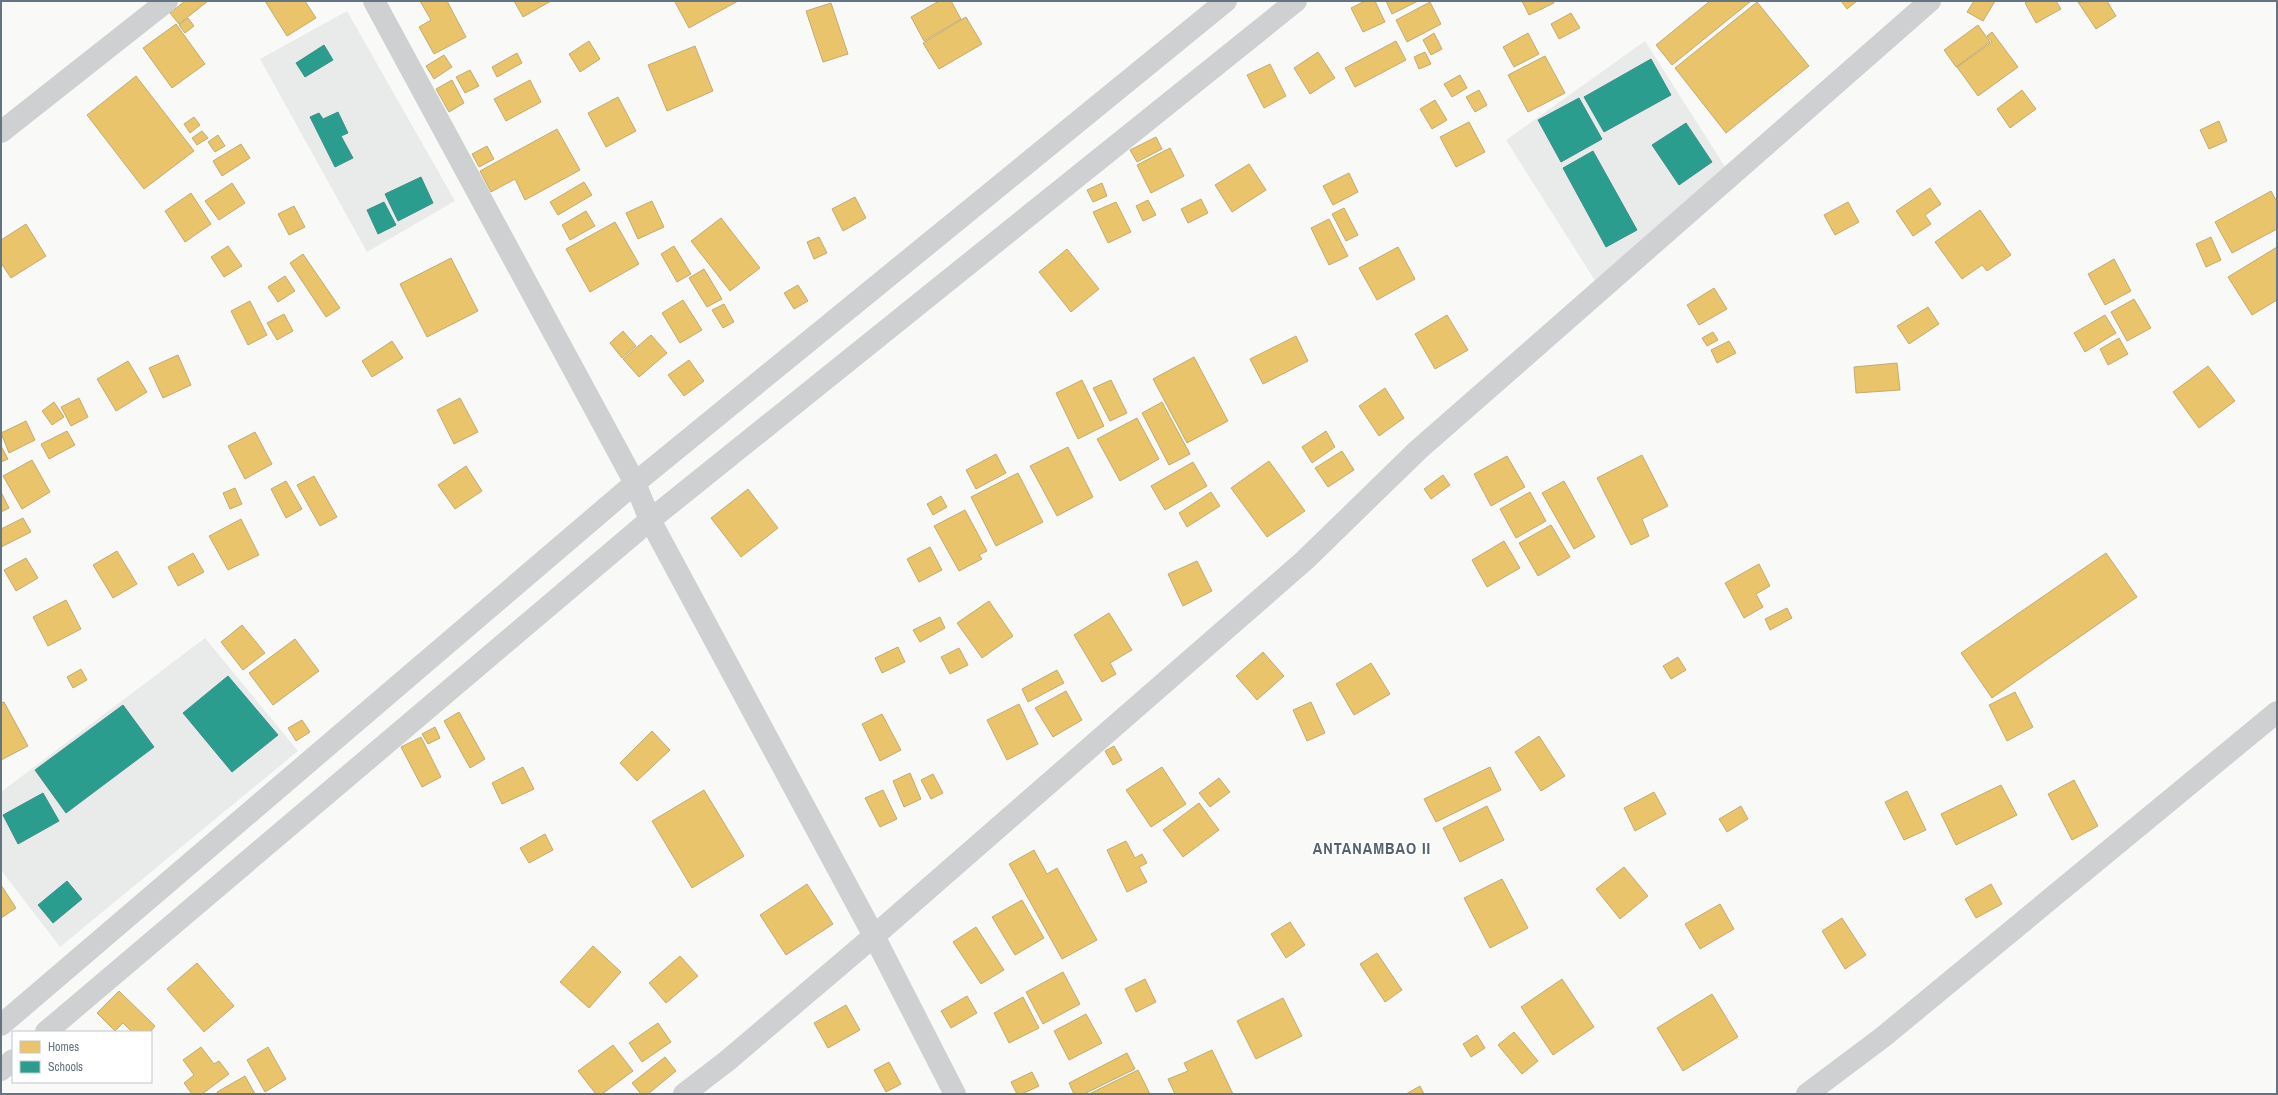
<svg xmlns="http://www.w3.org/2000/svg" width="2278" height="1095" font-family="'Archivo Narrow',sans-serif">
  <rect width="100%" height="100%" fill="#f9f9f8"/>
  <path fill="#e9ebeb" d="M347 11 455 201 367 252 260 59Z
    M1645 41 1729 173 1599 287 1506 140Z
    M205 638 298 751 60 947 1 870V792Z"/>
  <path fill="#e9c46a" stroke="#c1ac72" d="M185 1H208L179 24 170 13Z
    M265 1H305L316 18 287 36Z
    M420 1H447L466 37 434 54 419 27 431 20Z
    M514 1H551L523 17Z
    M678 1H738L689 28 675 2Z
    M939 1H951L961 19 924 41 911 17Z
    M1365 1H1375L1385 22 1363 32 1351 8Z
    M1386 1H1418L1392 14Z
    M1522 1H1553L1554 3 1529 15Z
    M1710 1H1751L1672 65 1656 45Z
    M1841 1H1857L1847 9Z
    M1974 1H1995L1983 21 1967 12Z
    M2029 1H2056L2061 9 2036 23 2025 3Z
    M2107 1 2116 16 2096 29 2078 2Z
    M1430 2 1441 24 1407 42 1396 20Z
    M1757 2 1809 66 1726 133 1675 68Z
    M831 3 848 54 823 62 806 11Z
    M1571 13 1580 28 1559 39 1551 24Z
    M966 17 982 44 939 69 923 43Z
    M188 18 194 26 185 33 179 25Z
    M176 24 205 64 172 88 143 48Z
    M1978 25 1990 42 1956 67 1944 50Z
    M1992 32 2018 67 1978 96 1957 67 1992 42 1987 36Z
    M1434 33 1442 49 1431 55 1423 40Z
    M1528 33 1539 54 1514 67 1503 47Z
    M589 41 600 59 580 72 569 54Z
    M1396 41 1406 60 1355 87 1345 68Z
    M695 46 713 91 667 111 648 65Z
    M1318 52 1335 78 1310 94 1294 68Z
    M1425 52 1431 64 1419 69 1414 57Z
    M517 53 522 63 497 77 492 67Z
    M444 55 452 67 434 79 426 66Z
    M1545 56 1565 93 1528 112 1508 75Z
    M1270 64 1286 96 1264 108 1247 75Z
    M470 70 479 86 465 93 456 77Z
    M1460 75 1467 88 1452 97 1444 84Z
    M136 76 194 151 144 189 87 115Z
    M452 80 464 103 449 112 436 89Z
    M530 80 541 102 506 121 494 99Z
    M1479 90 1487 105 1475 112 1466 97Z
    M2022 90 2036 109 2010 128 1997 109Z
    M618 97 636 131 606 147 588 113Z
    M1435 100 1447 120 1432 129 1420 109Z
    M194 117 200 125 190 133 184 124Z
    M2219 121 2227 141 2209 149 2200 130Z
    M1469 122 1485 152 1456 167 1440 137Z
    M557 129 580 170 525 200 515 179 491 192 480 171Z
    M202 131 208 138 197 145 192 138Z
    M218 135 225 146 215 152 208 142Z
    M1156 137 1162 149 1137 162 1130 150Z
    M241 144 250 158 222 176 213 161Z
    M487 146 494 159 479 167 472 154Z
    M1170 148 1184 176 1151 193 1137 165Z
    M1249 164 1266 190 1232 212 1215 185Z
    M1349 173 1358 192 1333 205 1323 186Z
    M584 182 592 195 558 215 550 202Z
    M232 183 245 203 219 220 205 201Z
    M1102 183 1107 196 1093 202 1087 190Z
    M1930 188 1941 204 1925 215 1931 224 1913 236 1896 211Z
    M2271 191 2277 202V229L2232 253 2215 222Z
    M191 193 211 224 185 242 165 211Z
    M855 197 866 218 843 231 832 209Z
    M1201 199 1208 213 1188 223 1181 209Z
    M1148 200 1156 215 1143 221 1136 206Z
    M652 201 664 227 638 239 626 213Z
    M1116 202 1131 232 1108 243 1093 212Z
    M1848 202 1859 222 1835 235 1824 215Z
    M294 206 305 227 289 235 278 214Z
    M1344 208 1358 235 1346 241 1332 214Z
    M1980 210 2011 255 1987 271 1982 265 1962 279 1935 242Z
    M586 211 595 226 570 240 562 225Z
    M721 218 760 268 730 291 691 241Z
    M1329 219 1348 256 1329 265 1311 228Z
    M615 222 639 264 590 292 566 249Z
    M26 224 46 256 11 278 1 263V240Z
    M819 237 827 253 814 259 807 242Z
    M2211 237 2221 260 2206 267 2196 244Z
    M228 246 242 266 224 277 211 257Z
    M674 246 691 274 677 282 661 254Z
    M1398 247 1415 279 1377 300 1359 268Z
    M2277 247V300L2252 315 2228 277Z
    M1067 249 1099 289 1071 312 1039 272Z
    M303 254 340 308 326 317 290 263Z
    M451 258 478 311 427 337 400 284Z
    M2114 259 2131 291 2105 305 2088 274Z
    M704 269 722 299 707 307 689 278Z
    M285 276 295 291 278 302 268 287Z
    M798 285 808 301 794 309 784 293Z
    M1714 288 1727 309 1699 325 1687 305Z
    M2134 299 2151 328 2127 341 2111 312Z
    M683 300 702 330 680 343 662 313Z
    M250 301 267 335 248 345 231 311Z
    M724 304 734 322 723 328 712 310Z
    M1928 307 1939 324 1909 344 1897 326Z
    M284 314 293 331 277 340 267 323Z
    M1447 315 1468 350 1435 369 1415 334Z
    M2105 315 2116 333 2085 352 2074 333Z
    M623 331 636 346 622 358 610 343Z
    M1713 332 1718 340 1707 346 1702 338Z
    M651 335 667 353 639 377 623 359Z
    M1296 336 1308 361 1263 384 1250 359Z
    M2119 338 2128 354 2108 365 2100 349Z
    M392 341 403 358 372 377 362 361Z
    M1729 341 1736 353 1717 363 1711 350Z
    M178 355 191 385 163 398 149 368Z
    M1194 357 1228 421 1187 443 1153 379Z
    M689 360 704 381 684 396 668 375Z
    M128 361 147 392 116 411 97 379Z
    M1897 363 1900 390 1856 393 1854 367Z
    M2208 366 2235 401 2199 428 2173 392Z
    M1082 380 1104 426 1078 439 1056 393Z
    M1111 380 1127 413 1110 421 1093 388Z
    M1385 388 1404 418 1379 436 1359 406Z
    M79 398 88 417 71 426 61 407Z
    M460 398 478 432 454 444 437 410Z
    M54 402 64 417 52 425 42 411Z
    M1162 402 1190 454 1169 465 1142 413Z
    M1137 418 1159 459 1120 481 1097 439Z
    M26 421 35 440 9 453 1 433Z
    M67 431 75 445 49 459 41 444Z
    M1326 431 1335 447 1312 463 1302 447Z
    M255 432 272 464 245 479 228 446Z
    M1 446 8 459 1 462Z
    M1068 447 1093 497 1057 516 1030 466Z
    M1342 451 1354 470 1328 487 1315 468Z
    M996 454 1006 473 976 489 966 470Z
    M1642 455 1668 506 1642 519 1649 536 1631 545 1597 478Z
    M1507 456 1525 487 1491 506 1474 474Z
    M32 460 50 492 22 509 3 476Z
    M1269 461 1305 511 1267 537 1231 488Z
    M1193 462 1207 486 1165 510 1151 486Z
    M466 466 482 491 455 509 438 485Z
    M1018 473 1043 522 996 546 971 497Z
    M1443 475 1450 485 1431 499 1424 489Z
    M314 476 337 517 320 526 297 485Z
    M286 481 302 509 286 518 271 489Z
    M1564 481 1595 537 1574 549 1542 493Z
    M235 488 242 504 230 509 223 493Z
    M748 489 778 528 741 557 711 518Z
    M1 492 9 508 1 512Z
    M1211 492 1220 506 1187 527 1179 513Z
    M1530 492 1546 521 1516 538 1500 509Z
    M941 496 947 507 933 515 927 504Z
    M965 510 987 551 979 555 982 559 959 571 934 526Z
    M23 518 31 532 1 547V529Z
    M241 519 259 555 228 570 209 536Z
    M1551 525 1570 557 1538 576 1519 543Z
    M1504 541 1520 568 1487 587 1472 560Z
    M930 547 942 570 919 582 907 559Z
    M117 551 137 584 113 598 93 565Z
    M193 553 204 572 178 586 168 567Z
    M2106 553 2137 597 1992 698 1961 653Z
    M26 558 38 578 16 591 4 570Z
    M1197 561 1212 591 1183 606 1168 574Z
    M1759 564 1770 586 1756 594 1763 607 1744 618 1725 583Z
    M66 600 81 629 48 646 33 617Z
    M989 601 1013 636 982 658 957 623Z
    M1787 608 1792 618 1770 630 1765 619Z
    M1109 613 1132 650 1110 663 1116 674 1102 682 1074 635Z
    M940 617 945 628 920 642 913 630Z
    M242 625 265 653 243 670 221 642Z
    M295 639 319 671 273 705 249 673Z
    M898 647 905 662 882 673 875 658Z
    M959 648 968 665 950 674 941 657Z
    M1263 652 1284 676 1257 700 1236 676Z
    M1678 657 1686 670 1671 679 1663 666Z
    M1371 663 1390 694 1354 715 1336 684Z
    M81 669 87 680 73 688 67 677Z
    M1057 670 1064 683 1028 702 1022 689Z
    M1066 691 1082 720 1053 737 1035 708Z
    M2015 692 2033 727 2007 741 1989 705Z
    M4 702 28 746 1 760V703Z
    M1311 702 1325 733 1307 741 1293 710Z
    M1019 704 1038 744 1007 760 987 720Z
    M459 712 485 759 470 768 444 721Z
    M882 714 901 750 880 761 862 724Z
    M302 720 310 732 296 741 288 728Z
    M435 727 440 738 428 744 422 734Z
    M652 731 670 750 637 781 620 763Z
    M1539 736 1565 776 1541 791 1515 752Z
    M421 737 441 777 422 787 401 747Z
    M1114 746 1122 760 1113 765 1105 751Z
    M523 767 534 789 502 804 492 783Z
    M1162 767 1186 804 1151 827 1126 790Z
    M1490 767 1501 790 1436 822 1424 799Z
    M910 773 921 799 904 807 893 781Z
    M933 774 943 793 931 799 921 780Z
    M1219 778 1230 792 1210 807 1199 793Z
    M2074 780 2098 826 2072 840 2048 794Z
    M2001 785 2017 815 1956 845 1941 814Z
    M704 790 744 856 692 888 652 821Z
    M883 790 897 819 880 827 865 798Z
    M1907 791 1926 830 1904 840 1885 802Z
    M1654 792 1666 814 1635 831 1624 808Z
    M1199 803 1219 830 1183 857 1163 830Z
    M1487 806 1504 840 1460 862 1443 828Z
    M1741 806 1748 819 1727 832 1719 819Z
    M545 834 553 850 529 863 520 848Z
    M1126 841 1135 858 1142 854 1147 863 1139 867 1147 882 1127 892 1107 850Z
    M1034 850 1047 874 1057 868 1097 940 1062 959 1009 864Z
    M1624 867 1648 896 1620 919 1596 889Z
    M1502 879 1528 928 1490 948 1464 898Z
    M807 884 833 924 786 955 760 915Z
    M1991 884 2002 904 1976 918 1965 899Z
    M1 885 16 908 1 918Z
    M1022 900 1044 938 1015 955 992 917Z
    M1720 904 1734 929 1700 949 1685 924Z
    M1842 918 1866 955 1845 969 1822 931Z
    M1290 922 1305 945 1286 958 1271 934Z
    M976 927 1004 970 981 984 953 942Z
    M593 946 621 972 589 1008 560 982Z
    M1377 953 1402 990 1385 1002 1360 964Z
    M680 956 698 976 666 1003 649 983Z
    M197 963 234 1006 204 1032 167 989Z
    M1063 972 1080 1004 1043 1024 1026 992Z
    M1145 979 1156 1002 1136 1012 1125 989Z
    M1562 979 1594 1027 1553 1055 1521 1007Z
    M119 991 155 1026 150 1032H132L123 1023 115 1031 97 1013Z
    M1712 994 1738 1037 1683 1071 1657 1028Z
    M967 996 977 1013 951 1028 941 1011Z
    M1023 997 1039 1028 1009 1043 994 1013Z
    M1283 998 1302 1036 1256 1059 1237 1021Z
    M846 1005 860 1030 828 1048 814 1023Z
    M1086 1014 1102 1043 1069 1060 1054 1031Z
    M658 1023 671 1042 642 1062 629 1043Z
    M1514 1032 1538 1061 1522 1074 1498 1045Z
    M1477 1035 1485 1048 1471 1057 1463 1044Z
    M613 1045 633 1071 602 1094H596L578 1071Z
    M201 1047 214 1064 219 1061 229 1074 202 1094H192L184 1083 194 1075 183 1060Z
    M268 1047 286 1079 265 1092 247 1060Z
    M1212 1050 1233 1094H1175L1168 1079 1188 1071 1184 1063Z
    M1127 1053 1135 1069 1084 1094H1074L1069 1083Z
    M665 1057 676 1071 648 1094H641L632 1083Z
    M889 1062 901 1084 886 1092 874 1070Z
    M1138 1070 1150 1094H1089Z
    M1032 1072 1039 1086 1022 1094H1017L1011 1082Z
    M245 1076 255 1094H218L217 1092Z
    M1420 1086 1424 1094H1406Z"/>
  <path fill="#2a9d8f" stroke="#3b918b" d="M324 45 333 60 305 77 296 63Z
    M1651 59 1671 95 1604 132 1584 97Z
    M1579 98 1602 139 1561 162 1538 120Z
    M338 112 348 133 341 136 353 158 335 167 310 117 319 113 323 119Z
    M1686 123 1712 162 1679 185 1652 145Z
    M1593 151 1637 230 1606 247 1563 168Z
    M421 177 433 203 398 221 385 194Z
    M384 202 396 225 378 234 367 210Z
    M228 676 278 735 232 772 183 713Z
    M123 705 154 747 66 813 35 770Z
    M43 793 59 821 18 844 3 815Z
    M67 881 82 899 53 923 38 905Z"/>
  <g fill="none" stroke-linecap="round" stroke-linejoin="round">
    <path stroke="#cfd0d1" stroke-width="22" d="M374 1 635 483 650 520 874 936 955 1094
      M1 132 167 1
      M1 1025 635 483 1226 1
      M46 1032 650 520 1296 1
      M1 1070 13 1060
      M684 1094 727 1061 874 936 1305 560 1418 450 1930 1
      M1807 1094 1883 1037 2277 712"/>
  </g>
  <g text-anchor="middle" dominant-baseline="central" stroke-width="4" stroke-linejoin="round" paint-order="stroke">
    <g font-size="16" font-weight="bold" letter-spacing="1" fill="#56626e" stroke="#fff">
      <text x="1372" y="848">ANTANAMBAO II</text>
    </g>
  </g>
  <rect width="2278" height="1095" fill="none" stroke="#647483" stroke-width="4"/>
  <rect x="12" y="1031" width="140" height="52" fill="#ffffff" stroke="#c1c7cd"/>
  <rect x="20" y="1041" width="20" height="12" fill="#e9c46a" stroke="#c1c7cd"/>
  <text x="48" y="1051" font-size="12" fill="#647483">Homes</text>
  <rect x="20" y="1061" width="20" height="12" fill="#2a9d8f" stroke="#c1c7cd"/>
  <text x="48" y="1071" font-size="12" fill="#647483">Schools</text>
</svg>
